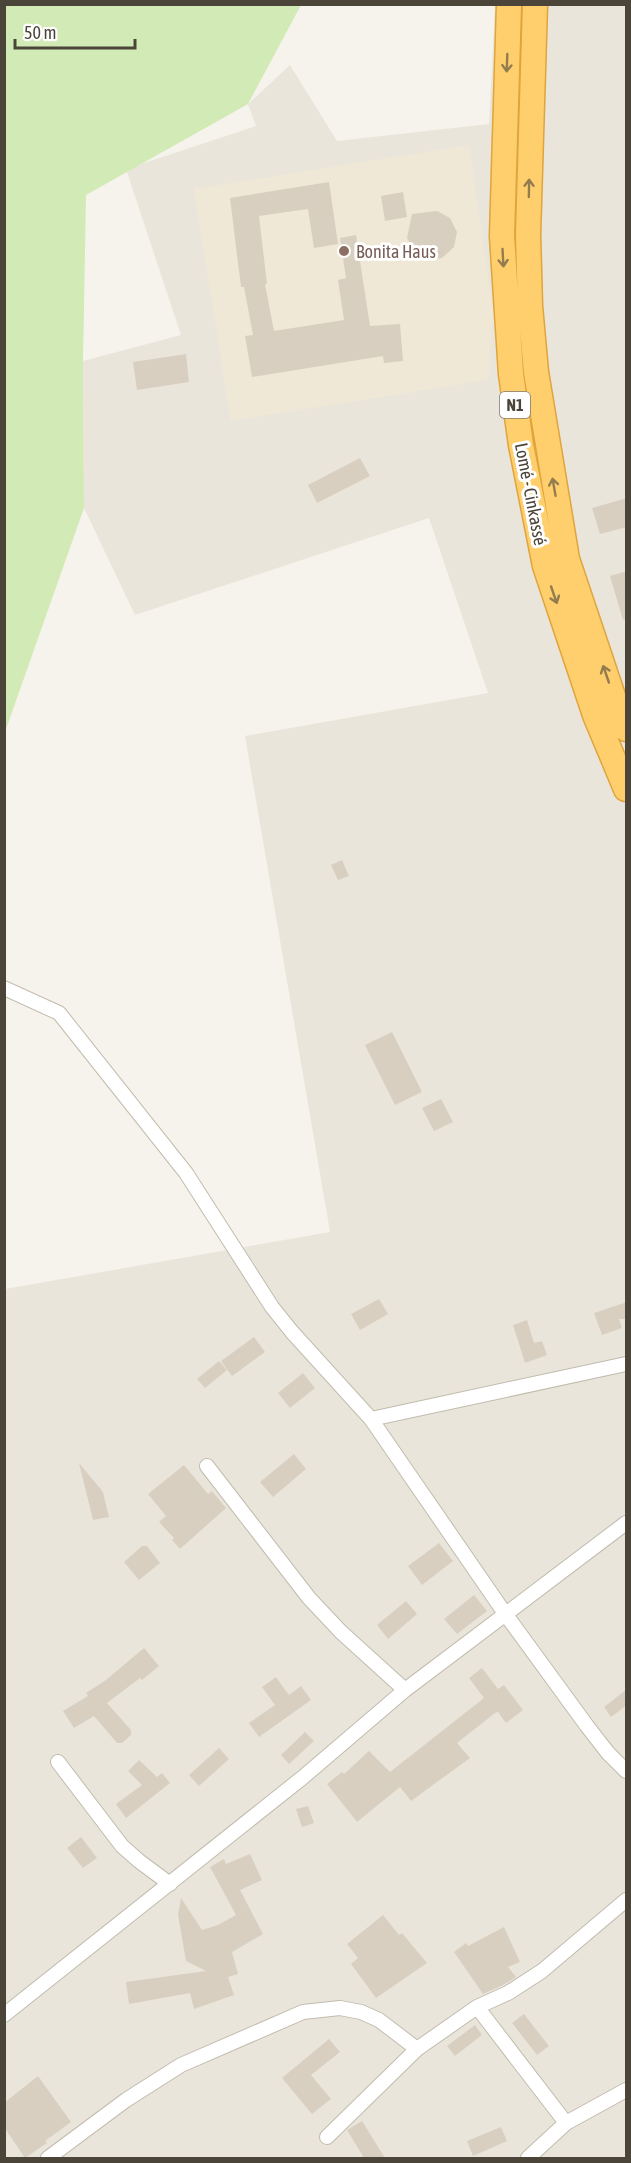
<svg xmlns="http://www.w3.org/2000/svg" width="631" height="2163" font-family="'Asap Condensed',sans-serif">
  <rect width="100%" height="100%" fill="#f6f3ec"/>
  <path fill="#eae5da" d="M495 5H626V2158H5V1289L330 1232 245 736 488 693 429 518 135 615 84 508 83 361 181 335 126 169 256 126 248 104 290 65 337 141 489 124Z"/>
  <path fill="#efe8d6" d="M469 145 493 314 488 380 231 421 194 189Z"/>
  <path fill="#d2eab5" d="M5 4 301 5 248 104 86 195 83 361 84 508 5 732Z"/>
  <path fill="#d8cfc1" d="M329 182 338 244 314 248 308 209 259 216 267 284H265L274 331 344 320 338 280 346 278 340 238 356 235 370 326 400 324 403 361 384 363 383 356 252 377 245 336 253 335 244 287H241L230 198Z
    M403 192 407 217 385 221 381 196Z
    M437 211 450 218 457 232 454 247 442 258 427 260 414 252 407 238 412 214Z
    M186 354 189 382 137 390 133 362Z
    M360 458 370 476 317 503 308 485Z
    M627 498V527L600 534 592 508Z
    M627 571V619L623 620 610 576Z
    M342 860 349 876 338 880 331 865Z
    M392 1032 422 1092 395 1105 365 1045Z
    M441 1099 453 1122 434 1131 422 1108Z
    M379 1299 388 1314 360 1330 351 1314Z
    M627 1302V1319H619L622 1328 602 1335 594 1313Z
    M527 1320 534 1343 542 1341 547 1355 525 1363 513 1325Z
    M254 1337 265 1352 232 1376 221 1361Z
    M219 1361 227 1370 205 1388 197 1379Z
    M303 1373 315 1388 290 1408 278 1393Z
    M294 1454 306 1469 273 1497 260 1482Z
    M79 1463 103 1492 109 1517 93 1520Z
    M184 1465 208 1494 212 1491 226 1508 180 1549 172 1540 174 1538 159 1522 166 1516 148 1494Z
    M439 1543 453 1561 422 1585 408 1566Z
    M142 1546H147L160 1563 139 1580 124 1562Z
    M474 1595 487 1611 457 1634 444 1619Z
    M406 1601 417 1614 388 1639 377 1625Z
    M144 1648 159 1666 142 1680 140 1678 107 1703 131 1730V1735L122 1743H117L94 1716 74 1728 63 1711 88 1696 86 1693 106 1680Z
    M482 1668 498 1689 504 1685 523 1710 506 1723 498 1712 495 1713 457 1743 470 1758 411 1801 400 1787 357 1822 327 1784 342 1772 344 1774 369 1751 390 1772 484 1698 469 1678Z
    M276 1677 289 1695 301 1686 311 1700 259 1737 249 1723 275 1705 262 1687Z
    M627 1689V1705L611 1717 604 1707Z
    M305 1732 314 1741 289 1764 281 1755Z
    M219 1748 229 1759 199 1786 189 1775Z
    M139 1760 157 1777 162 1773 170 1783 126 1818 116 1804 142 1785 128 1771Z
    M308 1806 314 1823 302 1827 296 1809Z
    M81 1837 97 1858 83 1868 67 1848Z
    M250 1854 262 1880 240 1890 263 1934 232 1952 238 1974 228 1977 234 1995 194 2009 190 1993 129 2004 126 1982 206 1971 186 1961 178 1915 181 1898 202 1930 218 1925 236 1915 210 1867 224 1859 226 1864Z
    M383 1915 399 1935 402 1933 427 1963 376 1998 351 1964 358 1958 347 1944Z
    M504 1927 520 1962 508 1967 516 1977 503 1985 483 1994 454 1952 466 1943 468 1946Z
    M524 2014 549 2046 537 2055 512 2023Z
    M475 2025 482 2035 455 2056 447 2046Z
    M329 2039 340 2052 311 2075 331 2099 312 2114 282 2078Z
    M38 2076 71 2122 45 2141 47 2143 25 2158 4 2127V2103Z
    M362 2121 385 2158H364L347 2130Z
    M501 2127 507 2141 473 2156 467 2141Z"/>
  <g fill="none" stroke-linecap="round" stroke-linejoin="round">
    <g stroke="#c2bbae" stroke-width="16">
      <path id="street" d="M4 988 59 1013 186 1173 272 1307 292 1332 371 1419 506 1615 587 1726 608 1753 626 1771
        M371 1419 626 1364
        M207 1466 309 1598 341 1632 405 1690
        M58 1762 122 1846 139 1861 170 1884
        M477 2007 566 2123
        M4 2015 302 1778 405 1690 626 1523
        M327 2137 417 2049 477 2007 508 1993 542 1971 626 1900
        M48 2158 126 2100 181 2065 303 2012 340 2008 361 2012 379 2020 417 2049
        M528 2158 566 2123 626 2090"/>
    </g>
    <g stroke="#e0a43c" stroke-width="27">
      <path id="highway" d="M509 4 502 236 511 374 521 445 545 566 595 715 626 789
        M535 4 528 235 530 306 536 372 567 559 616 705 626 729"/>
    </g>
    <use href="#street" stroke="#fff" stroke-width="14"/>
    <use href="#highway" stroke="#ffcf6e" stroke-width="24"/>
  </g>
  <defs><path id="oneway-shaft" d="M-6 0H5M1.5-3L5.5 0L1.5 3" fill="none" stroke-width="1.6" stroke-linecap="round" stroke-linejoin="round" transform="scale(1.5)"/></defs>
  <g stroke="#937c4e">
    <use href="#oneway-shaft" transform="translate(507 63) rotate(92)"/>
    <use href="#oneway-shaft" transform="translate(529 188) rotate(-89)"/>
    <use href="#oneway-shaft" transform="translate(503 258) rotate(87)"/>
    <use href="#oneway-shaft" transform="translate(554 487) rotate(-100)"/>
    <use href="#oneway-shaft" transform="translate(554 595) rotate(71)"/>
    <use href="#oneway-shaft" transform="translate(606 674) rotate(-109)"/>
  </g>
  <circle fill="#8d6e63" stroke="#fff" stroke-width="2" cx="344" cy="251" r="6"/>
  <g text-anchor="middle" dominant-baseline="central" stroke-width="6" stroke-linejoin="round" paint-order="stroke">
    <rect fill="#fff" stroke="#817c74" stroke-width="1.5" x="500" y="392" width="30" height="26" rx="4.5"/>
    <g font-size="16" font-weight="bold" fill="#4b4439">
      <text x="515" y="405">N1</text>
    </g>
    <g font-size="18" fill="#785e54" stroke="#fff" text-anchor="start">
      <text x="356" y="251">Bonita Haus</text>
    </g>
    <g font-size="18" fill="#4b4439" stroke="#fff">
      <text transform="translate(531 494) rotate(79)">Lomé - Cinkassé</text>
    </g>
  </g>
  <rect width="631" height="2163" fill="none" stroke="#4b4439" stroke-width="12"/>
  <path d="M15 39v9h120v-9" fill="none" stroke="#4b4439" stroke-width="3"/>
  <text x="24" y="39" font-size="18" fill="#4b4439" stroke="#ffffff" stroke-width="4.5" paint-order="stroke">50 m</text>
</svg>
